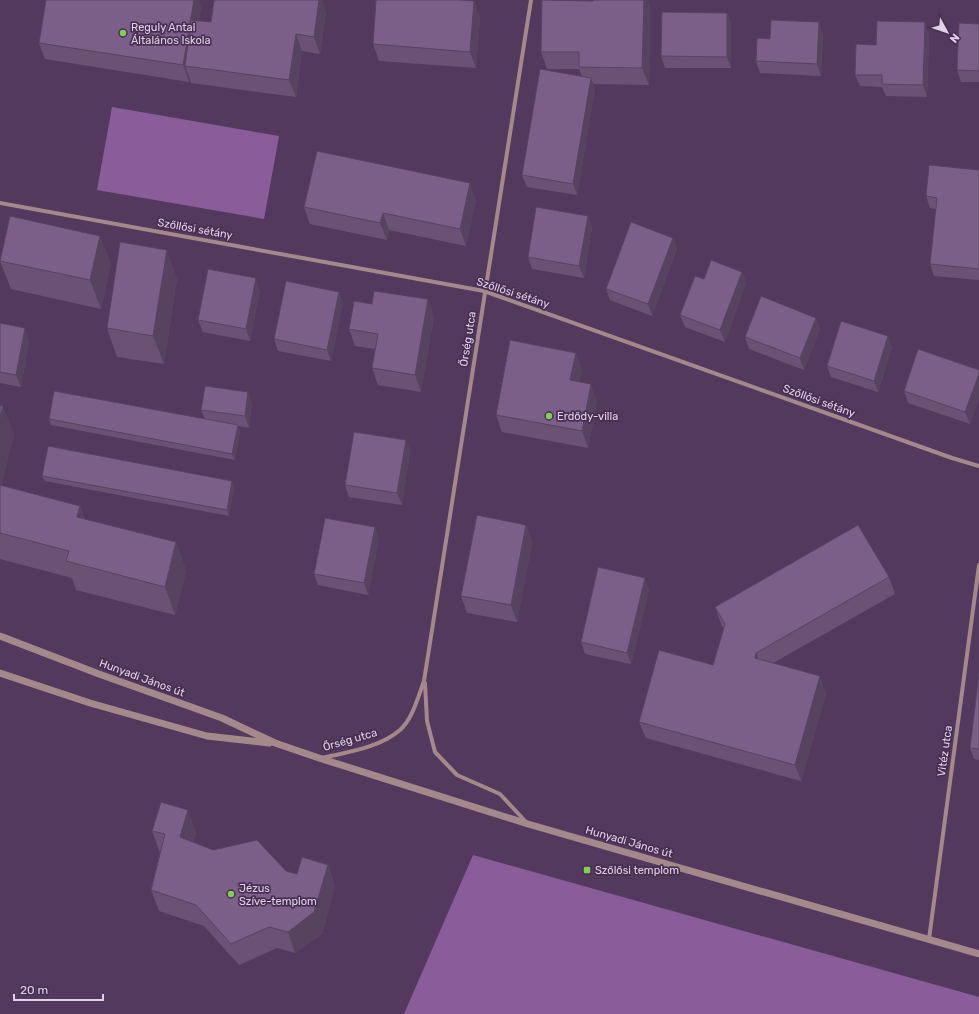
<svg xmlns="http://www.w3.org/2000/svg" width="979" height="1014" font-family="Rubik,sans-serif">
  <rect width="100%" height="100%" fill="#54395e"/>
  <path fill="#895d99" d="M112 107 279 136 264 219 97 190Z
    M473 855 979 997V1014H404Z"/>
  <g fill="none" stroke-linecap="round" stroke-linejoin="round">
    <path stroke="#a3898a" stroke-width="4" d="M0 203 484 291 952 458 979 466
      M425 683 427 721 435 752 457 775 500 794 526 822
      M322 758C348 752 379 748 400 730 413 718 418 697 424 681L531 0
      M929 939 979 565"/>
    <path stroke="#a3898a" stroke-width="7" d="M0 636 99 674 222 718 275 743 319 758 528 824 979 954
      M0 673 90 703 207 736 269 743"/>
  </g>
  <path fill="#6b5275" d="M474 1 480 18 476 68 379 61 373 44Z
    M650 6 649 85 593 84 595 89 577 195 527 187 522 175 582 76 579 69H547L541 52Z
    M201 7 199 21 211 22 326 12 320 54 302 51 296 97 191 83 190 79 189 82 45 59 39 43Z
    M727 13 731 24V68H665L661 56Z
    M979 24V82H961L957 70Z
    M823 33 821 76 760 73 756 61 770 39Z
    M929 34 927 97 886 96 882 87 860 86 855 75 876 45Z
    M979 170V280L934 276 930 264 936 209 930 208 926 196Z
    M476 200 466 246 389 230 387 240 310 224 304 207Z
    M588 216 592 227 584 278 532 269 528 257Z
    M100 236 111 264 101 309 11 289 0 261Z
    M673 238 677 249 652 316 610 300 606 289Z
    M742 272 746 283 725 342 685 327 680 315 704 279Z
    M177 278 164 364 117 357 107 328Z
    M260 290 250 341 203 332 198 320Z
    M343 303 331 361 278 351 274 339Z
    M434 316 421 392 378 385 372 368 375 349 355 346 349 329Z
    M0 323 29 340 21 387 0 383Z
    M820 329 804 370 749 349 745 337Z
    M888 336 892 348 878 392 831 377 827 366Z
    M582 369 579 382 597 401 588 448 502 432 496 415Z
    M979 370V398L970 424 908 403 904 391Z
    M252 403 249 428 238 426 240 431 235 460 51 425 49 419H205L201 410Z
    M0 405 14 434 1 485 80 506 85 519 176 542 186 571 175 615 76 590 72 578 0 559Z
    M406 440 410 451 402 505 349 497 345 485Z
    M42 476 234 487 229 516 45 481Z
    M526 525 532 542 517 622 467 613 461 596Z
    M379 539 368 595 318 585 314 574Z
    M889 577 895 594 773 663 826 693 801 781 646 738 639 722 713 665 724 629 721 624 715 607Z
    M649 590 631 664 585 654 581 642Z
    M979 673V760L974 759 970 748Z
    M152 831 196 832 193 842 213 850 297 874 328 865 335 886 322 934 295 953 277 948 239 965 204 926 159 911 151 890 160 853Z"/>
  <path fill="#57425f" d="M194 0H199L201 7 192 67 185 66 190 79 189 82 183 65Z
    M319 0H322L326 12 320 54 314 37Z
    M644 0H648L650 6 649 85 642 68Z
    M474 1 480 18 476 68 470 52Z
    M727 13 731 24V68L727 57Z
    M819 22 823 33 821 76 817 64Z
    M925 22 929 34 927 97 923 85Z
    M296 34 302 51 296 97 289 80Z
    M591 78 595 89 577 195 573 184Z
    M470 183 476 200 466 246 460 229Z
    M383 213 389 230 387 240 380 223Z
    M588 216 592 227 584 278 579 266Z
    M100 236 111 264 101 309 90 280Z
    M673 238 677 249 652 316 648 304Z
    M167 250 177 278 164 364 153 336Z
    M742 272 746 283 725 342 720 330Z
    M256 278 260 290 250 341 246 329Z
    M339 292 343 303 331 361 327 350Z
    M428 299 434 316 421 392 415 375Z
    M816 318 820 329 804 370 800 358Z
    M25 328 29 340 21 387 16 375Z
    M888 336 892 348 878 392 874 381Z
    M576 353 582 369 576 397 570 380Z
    M979 374V398L970 424 965 412Z
    M591 384 597 401 588 448 582 431Z
    M248 392 252 403 249 428 245 416Z
    M3 406 14 434 0 488V418Z
    M238 425 240 431 235 460 232 454Z
    M406 440 410 451 402 505 397 493Z
    M232 481 234 487 229 516 227 510Z
    M80 506 91 534 77 517Z
    M526 525 532 542 517 622 511 605Z
    M375 527 379 539 368 595 364 583Z
    M176 542 186 571 175 615 165 587Z
    M645 578 649 590 631 664 627 653Z
    M756 653 762 669 755 658Z
    M820 676 826 693 801 781 795 765Z
    M188 810 196 832 187 859 180 837Z
    M328 865 335 886 322 934 295 953 288 932Z"/>
  <path fill="#7c5f88" stroke="#57425f" d="M46 0H194L183 65 39 43Z
    M214 0H319L314 37 296 34 289 80 185 66 191 20 211 22Z
    M376 0H460L474 1 470 52 373 44Z
    M542 0 593 1V0H644L642 68 579 67V52H541Z
    M662 12 727 13V57L661 56Z
    M771 20 819 22 817 64 756 61 757 38 770 39Z
    M877 21 925 22 923 85 882 84V75H855L856 44 876 45Z
    M959 23 979 24V71L957 70Z
    M540 69 591 78 573 184 522 175Z
    M317 151 470 183 460 229 383 213 380 223 304 207Z
    M929 165 979 170V269L930 264 937 198 926 196Z
    M536 207 588 216 579 266 528 257Z
    M10 216 100 236 90 280 0 261Z
    M631 222 673 238 648 304 606 289Z
    M120 242 167 250 153 336 107 328Z
    M711 260 742 272 720 330 680 315 695 276 704 279Z
    M208 269 256 278 246 329 198 320Z
    M286 281 339 292 327 350 274 339Z
    M374 291 428 299 415 375 372 368 378 334 349 329 354 301 372 304Z
    M761 296 816 318 800 358 745 337Z
    M841 321 888 336 874 381 827 366Z
    M0 323 25 328 16 375 0 372Z
    M510 340 576 353 570 380 591 384 582 431 496 415Z
    M918 349 979 370V374L965 412 904 391Z
    M205 386 248 392 245 416 201 410Z
    M54 391 238 425 232 454 49 419Z
    M0 405 3 406 0 418Z
    M354 432 406 440 397 493 345 485Z
    M48 446 232 481 227 510 42 476Z
    M0 485 80 506 77 517 176 542 165 587 66 561 69 551 0 533Z
    M477 515 526 525 511 605 461 596Z
    M325 518 375 527 364 583 314 574Z
    M858 525 889 577 756 653 755 658 820 676 795 765 639 722 659 650 713 665 725 624 715 607Z
    M598 567 645 578 627 653 581 642Z
    M979 673V749L970 748Z
    M161 802 188 810 180 837 213 850 257 840 286 871 297 874 302 857 328 865 314 912 288 932 269 927 231 944 196 905 151 890 165 834 152 831Z"/>
  <g fill="#7ed153" stroke="#492e53" stroke-width="1.5">
    <circle cx="123" cy="33" r="4"/>
    <circle cx="549" cy="416" r="4"/>
    <rect x="583" y="866" width="8" height="8" rx="2"/>
    <circle cx="231" cy="894" r="4"/>
  </g>
  <g text-anchor="middle" dominant-baseline="central" stroke-width="3.5" stroke-linejoin="round" paint-order="stroke">
    <g font-size="11" fill="#e2d2e8" stroke="#492e53" text-anchor="start">
      <text x="131" y="27">Reguly Antal<tspan x="131" dy="13">Általános Iskola</tspan></text>
      <text x="557" y="416">Erdődy-villa</text>
      <text x="595" y="870">Szőlősi templom</text>
      <text x="239" y="888">Jézus<tspan x="239" dy="13">Szíve-templom</tspan></text>
    </g>
    <g font-size="11" fill="#e2d2e8" stroke="#492e53">
      <text transform="translate(195 229) rotate(10)">Szőllősi sétány</text>
      <text transform="translate(513 293) rotate(18)">Szőllősi sétány</text>
      <text transform="translate(468 339) rotate(-81)">Őrség utca</text>
      <text transform="translate(819 401) rotate(20)">Szőllősi sétány</text>
      <text transform="translate(142 678) rotate(20)">Hunyadi János út</text>
      <text transform="translate(350 740) rotate(-16)">Őrség utca</text>
      <text transform="translate(945 751) rotate(-82)">Vitéz utca</text>
      <text transform="translate(629 842) rotate(16)">Hunyadi János út</text>
    </g>
  </g>
  <g transform="translate(947 32) rotate(130)" stroke="#492e53" stroke-width="3" paint-order="stroke">
  <path d="M0-3L7 15L0 10L-7 15Z" fill="#e2d2e8"/>
  <text y="-6" font-size="11" font-weight="bold" text-anchor="middle" fill="#e2d2e8">N</text>
  </g>
  <path d="M14 994v6h89v-6" fill="none" stroke="#e2d2e8" stroke-width="2"/>
  <text x="20" y="994" font-size="12" fill="#e2d2e8" stroke="#492e53" stroke-width="3" paint-order="stroke">20 m</text>
</svg>
